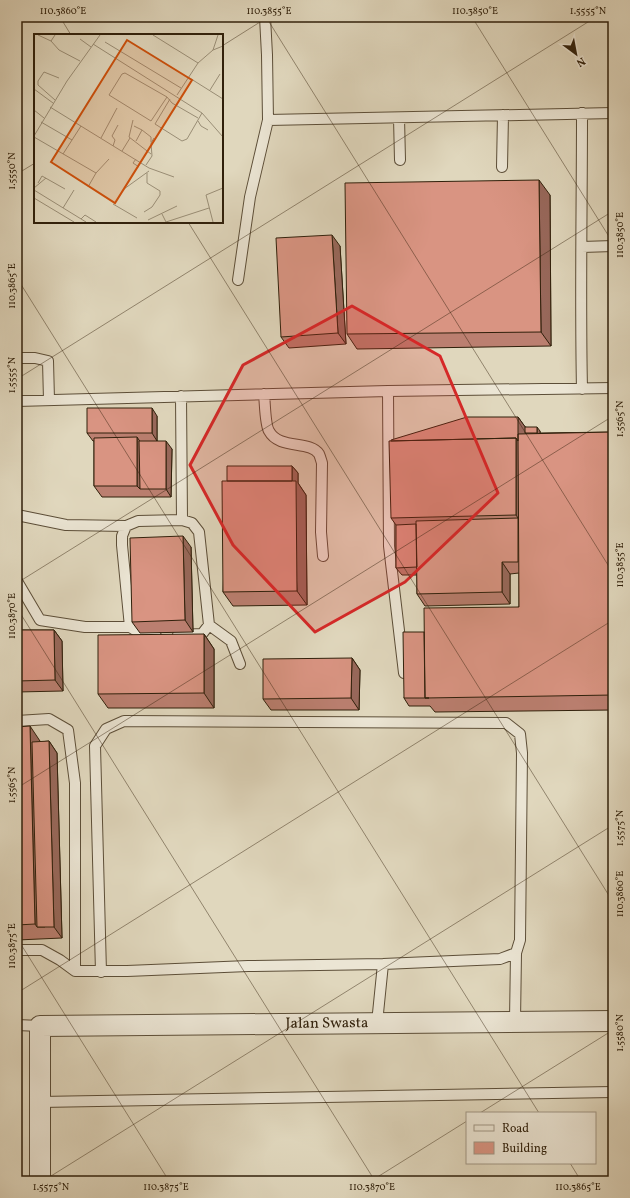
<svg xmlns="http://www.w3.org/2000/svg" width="630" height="1198" font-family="Vollkorn,serif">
  <rect width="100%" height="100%" fill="#e0d7bd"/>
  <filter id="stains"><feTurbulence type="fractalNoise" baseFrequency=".005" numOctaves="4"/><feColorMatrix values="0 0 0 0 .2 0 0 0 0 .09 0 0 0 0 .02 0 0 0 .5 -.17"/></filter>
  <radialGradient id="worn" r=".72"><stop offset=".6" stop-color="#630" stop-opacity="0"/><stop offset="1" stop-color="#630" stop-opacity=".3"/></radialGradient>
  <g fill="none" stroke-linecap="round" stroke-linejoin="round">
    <g stroke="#5c4e38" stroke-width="12">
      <path id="service" d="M265 17 267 55 268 120 613 113
        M399 118 400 160
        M502 167 503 115
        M582 247 613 246
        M238 280 250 197 268 120
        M17 358H35L48 361 49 400
        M582 389C580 297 582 205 582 113
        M388 391 389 546 404 673
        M264 394C265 402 265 425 269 431 279 450 310 440 319 454 320 456 321 460 322 463L321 532 323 556
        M181 396 182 520
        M17 401 388 391 613 388
        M17 515 66 525 126 526 138 521 182 520 192 523 199 532 209 625 231 641 240 664
        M126 526 122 536V545L130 627 146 637 156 636
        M17 581 40 620 85 627H130
        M178 635 202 634 209 625
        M17 721 49 719 68 730 75 783V971
        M17 950H42L60 960 75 971H127L248 966 383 964 500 959 516 953 520 940 522 753 520 734 506 723 124 721 106 729 95 746 101 972
        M515 1021 516 953
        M377 1023 383 964
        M17 1025 40 1026
        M40 1102 613 1092"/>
    </g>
    <g stroke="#5c4e38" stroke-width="22">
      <g id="minor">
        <path id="s1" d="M40 1181V1026L613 1021"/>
      </g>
    </g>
    <use href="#service" stroke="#ebe5d4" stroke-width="10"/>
    <use href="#minor" stroke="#ebe5d4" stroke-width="20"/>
  </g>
  <path fill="#bb7f70" stroke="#30200b" d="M550 195 551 346 357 349 347 334Z
    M340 246 346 344 289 348 281 337Z
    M157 416V441L172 449 171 497H102L94 486V441H93L87 433Z
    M518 417 525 427 540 431V433L613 432V710L435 712 430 706H409L404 698 424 632 519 607V573L510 574V604L425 606 417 594V575H402L396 568V525L391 518Z
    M292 466 298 473V483L306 495 307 605 233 606 223 592 227 481Z
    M191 547 193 632 140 633 132 622Z
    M17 630H54L62 641 63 691 17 692Z
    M204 634 214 649V708H108L98 694Z
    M352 658 360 670 359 710H271L263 699Z
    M17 727 40 741V742L49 741 57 753 62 938 17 940Z"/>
  <path fill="#98685b" stroke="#30200b" d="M539 180 550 195 551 346 541 332Z
    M332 235 340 246 346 344 338 333Z
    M152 408 157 416V441L152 433Z
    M518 417 526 428V530L516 515V438Z
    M537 427 540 431V448L537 443Z
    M137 437 145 449 140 489 137 486Z
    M166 441 172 449 171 497 166 489Z
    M292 466 298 473V483L306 495 307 605 297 591 292 487Z
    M183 536 191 547 193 632 185 620Z
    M502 562 510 574V604L502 592Z
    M54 630 62 641 63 691 55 680Z
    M204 634 214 649V708L204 693Z
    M352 658 360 670 359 710 351 698Z
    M30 726 40 741 45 927H37L35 924Z
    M49 741 57 753 62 938 54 927Z"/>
  <path fill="#d99482" stroke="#30200b" d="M539 180 541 332 347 334 345 183Z
    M332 235 338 333 281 337 276 238Z
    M87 408H152V433H87Z
    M467 417H518V441L516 438 391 441V440Z
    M525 427H537V433H525Z
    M613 432V695L425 698 424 608 519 607 518 434Z
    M137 437V486H94V438Z
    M516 438V515L391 518 389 441Z
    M139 441H166V489H140Z
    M227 466H292V481H227Z
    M222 481H296L297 591 223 592Z
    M518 518V562H502V592L417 594 416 521Z
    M416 524 417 567 396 568V525Z
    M183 536 185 620 132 622 130 538Z
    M17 630H54L55 680 17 681Z
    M403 632H424L425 698H429H404Z
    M204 634V693L98 694V635Z
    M352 658 351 698 263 699V659Z
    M30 726 35 924 17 925V727Z
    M49 741 54 927H37L32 742Z"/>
  <path fill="#d62828" fill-opacity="0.2" stroke="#d62828" stroke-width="3" stroke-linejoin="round" d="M352 306 440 356 498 493 405 582 315 632 233 545 190 465 243 365Z"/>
  <path fill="none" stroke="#30200b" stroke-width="1" stroke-opacity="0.45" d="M60 17 71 35M266 17 613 573M472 17 613 243M222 46 268 17M17 174 35 163M188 222 613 902M17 278 539 1113M17 379 596 17M17 583 613 211M17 608 375 1181M17 788 613 416M17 938 169 1181M17 993 613 620M480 1113 613 1030M570 1163 581 1181M43 1181 613 825M371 1181 467 1121"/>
  <g text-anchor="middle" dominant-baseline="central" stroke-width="4" stroke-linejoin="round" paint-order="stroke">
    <g font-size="15" fill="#30200b" stroke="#ebe5d4">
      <text stroke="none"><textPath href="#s1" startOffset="442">Jalan Swasta</textPath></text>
    </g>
  </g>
  <g transform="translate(34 34)">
    <rect width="189" height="189" fill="#e0d7bd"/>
    <path fill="none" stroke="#9a8e76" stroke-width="1" d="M4 1 17 7 21 1M119 1 164 29M46 5 57 13M17 7 25 16 46 27M71 8 147 54M59 10 168 79 189 103M179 16 184 1M154 43 189 65M0 55 19 69M176 56 186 40M143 61 164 29 179 16 189 12M133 63 117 87 75 61 88 40 91 39 133 63 138 69 164 84M136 65 121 90 148 107 153 105 168 79M21 66 4 51V47L10 38 25 44M16 73 115 134 140 143M0 76 10 84M99 86 95 103 117 120M164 87 167 92 174 96M7 88 38 106M100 92 108 96 102 107M108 96 117 103V108M0 102 33 47 66 1M0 103 62 139 54 153M67 104 83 74M79 112 81 106 78 102 84 91M88 117 96 104M29 120 47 92M102 125 99 129 105 133M112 131 118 122 117 109 120 104M62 139 75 125M4 149 8 142 31 155M0 154 12 144M90 155 115 137M0 156 52 188M0 164 40 188M79 170 103 184M29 174 40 156M110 178 118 173 126 161V157L113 149V139M128 180 132 188 175 174M47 185 51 181 62 188M114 186 143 172M179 188 172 161 189 154"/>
    <path fill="#cc500c" fill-opacity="0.15" stroke="#cc500c" stroke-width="2" d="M93 6 158 46 81 169 17 128Z"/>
    <rect width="189" height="189" fill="none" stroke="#30200b" stroke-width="2"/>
  </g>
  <rect width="630" height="1198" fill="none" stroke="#e0d7bd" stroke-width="44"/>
  <rect x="466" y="1112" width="130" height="52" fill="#ebe5d4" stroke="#a09684"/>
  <rect x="474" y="1125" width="20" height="6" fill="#ebe5d4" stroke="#a09684"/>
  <text x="502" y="1132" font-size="12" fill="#30200b">Road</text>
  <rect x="474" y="1142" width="20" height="12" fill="#d99482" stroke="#a09684"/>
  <text x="502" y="1152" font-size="12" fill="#30200b">Building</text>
  <g transform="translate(576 54) rotate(148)" stroke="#ebe5d4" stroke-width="3" paint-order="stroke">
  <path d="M0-3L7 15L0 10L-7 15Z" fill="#30200b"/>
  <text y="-6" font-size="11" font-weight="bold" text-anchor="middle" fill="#30200b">N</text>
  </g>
  <rect x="22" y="22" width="586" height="1154" fill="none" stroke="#30200b" stroke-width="1.5"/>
  <g font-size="10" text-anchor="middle" fill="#30200b">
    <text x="63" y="14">110.3860°E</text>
    <text x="269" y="14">110.3855°E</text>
    <text x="475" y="14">110.3850°E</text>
    <text x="588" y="14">1.5555°N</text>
    <text transform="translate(11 171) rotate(-90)" y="4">1.5550°N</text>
    <text transform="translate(619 235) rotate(-90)" y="4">110.3850°E</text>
    <text transform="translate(11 286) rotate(-90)" y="4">110.3865°E</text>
    <text transform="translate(11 375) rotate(-90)" y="4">1.5555°N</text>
    <text transform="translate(619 419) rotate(-90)" y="4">1.5565°N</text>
    <text transform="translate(619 565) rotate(-90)" y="4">110.3855°E</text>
    <text transform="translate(11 616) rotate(-90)" y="4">110.3870°E</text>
    <text transform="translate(11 785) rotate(-90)" y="4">1.5565°N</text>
    <text transform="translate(619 828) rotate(-90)" y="4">1.5575°N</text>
    <text transform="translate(619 894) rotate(-90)" y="4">110.3860°E</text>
    <text transform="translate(11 946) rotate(-90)" y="4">110.3875°E</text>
    <text transform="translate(619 1033) rotate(-90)" y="4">1.5580°N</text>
    <text x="51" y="1190">1.5575°N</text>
    <text x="166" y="1190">110.3875°E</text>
    <text x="372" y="1190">110.3870°E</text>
    <text x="578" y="1190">110.3865°E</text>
  </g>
  <rect width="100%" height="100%" filter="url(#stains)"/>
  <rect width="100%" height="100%" fill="url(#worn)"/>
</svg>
